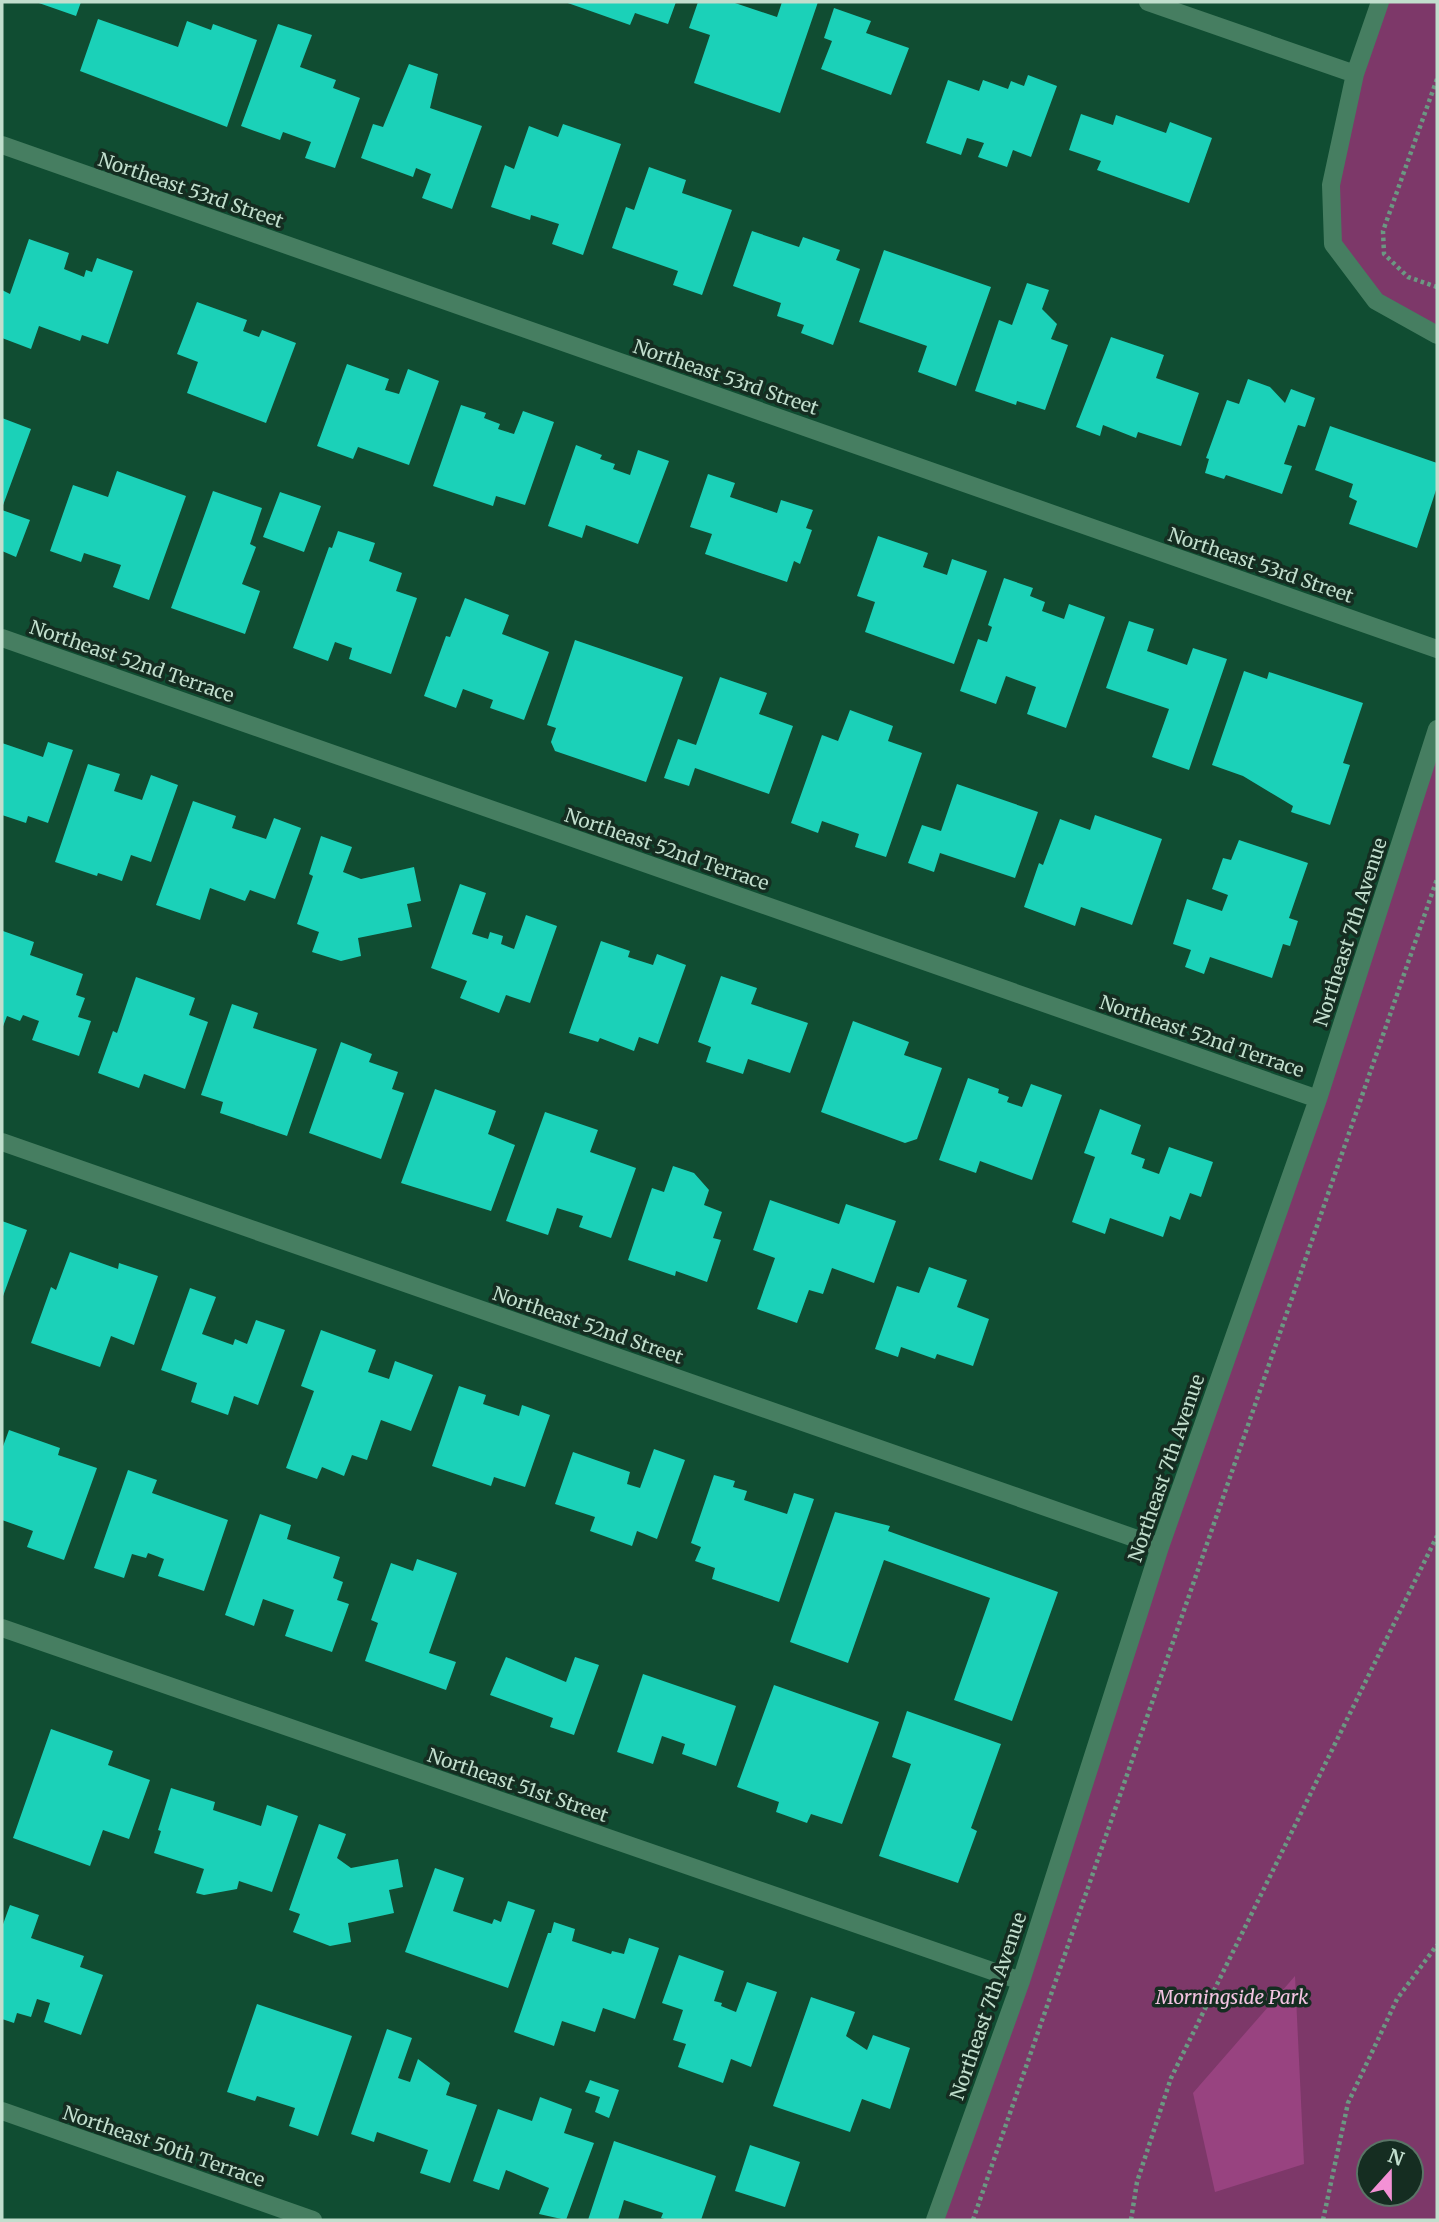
<svg xmlns="http://www.w3.org/2000/svg" width="1439" height="2222" font-family="Merriweather,serif">
  <rect width="100%" height="100%" fill="#104d32"/>
  <path fill="#7d3869" fill-rule="evenodd" d="M1385 2H1437V335L1376 301 1333 244 1331 185Z
    M1437 729V2220H935ZM1369 2152H1411V2194H1369Z"/>
  <path fill="#984380" d="M1295 1976 1304 2164 1215 2192 1193 2093Z"/>
  <path fill="#1bd1b8" d="M36 2H81L76 16Z
    M565 2H676L668 24 635 13 630 25Z
    M698 2H732L777 17 782 2H818L780 113 694 83 710 35 689 28Z
    M834 8 871 21 866 33 909 48 891 95 821 69 832 41 824 38Z
    M98 19 178 47 187 21 211 30 213 24 257 40 227 127 80 71Z
    M278 24 312 35 300 67 336 80 333 88 360 98 335 168 305 158 311 142 283 132 280 140 241 126Z
    M409 64 438 74 430 108 482 126 452 209 422 198 431 174 416 168 413 177 361 158 373 124 383 127Z
    M1028 75 1057 86 1031 157 1013 150 1007 167 978 157 984 143 967 138 961 155 926 143 948 80 979 91 983 80 1008 89 1011 81 1024 86Z
    M1081 114 1113 125 1116 115 1166 133 1170 122 1212 138 1189 203 1097 170 1101 161 1069 150Z
    M563 124 621 144 583 255 552 244 559 224 531 215 530 220 491 207 505 165 514 169 529 126 558 137Z
    M649 167 686 180 682 193 732 210 702 295 673 285 678 271 612 248 626 207 634 210Z
    M752 231 799 247 803 237 840 250 836 260 860 269 833 345 801 333 804 325 777 316 781 303 733 286Z
    M29 239 69 253 64 269 84 277 86 270 92 272 97 258 133 271 108 344 82 335 80 341 39 326 31 349 2 338V290L10 294Z
    M884 250 991 287 956 386 918 372 927 346 859 322Z
    M1027 283 1049 290 1042 309 1057 324 1051 339 1068 345 1045 410 1017 401 1016 405 975 391 999 320 1012 325Z
    M197 302 247 320 243 331 259 337 262 330 296 343 266 423 187 393 198 362 177 354Z
    M1111 337 1164 355 1156 378 1199 393 1181 446 1138 432 1136 438 1103 425 1100 436 1076 427Z
    M347 364 389 379 385 390 399 394 408 369 439 381 409 465 358 447 353 459 317 446Z
    M1248 379 1270 387 1285 403 1291 389 1315 398 1305 427 1298 425 1284 464 1292 466 1282 494 1226 475 1224 479 1205 473 1209 459 1206 458 1227 400 1239 404Z
    M461 405 486 413 484 418 500 424 498 429 514 434 523 411 554 422 525 505 496 496 493 506 433 486Z
    M2 418 31 429 2 508Z
    M1330 426 1437 463V487L1417 548 1349 524 1357 501 1349 497 1353 484 1315 470Z
    M576 445 602 455 600 459 615 464 613 469 630 475 638 450 669 461 638 544 586 525 582 538 548 526Z
    M117 471 186 496 149 600 113 587 121 565 84 553 81 562 50 551 73 485 108 497Z
    M708 474 735 483 730 497 777 513 781 500 813 510 806 528 812 530 800 564 794 561 787 582 705 554 712 534 690 527Z
    M213 491 262 508 250 544 256 547 242 584 260 591 245 634 171 608Z
    M280 492 321 506 304 552 263 537Z
    M2 510 30 520 16 557 2 551Z
    M338 531 375 543 369 561 402 573 396 591 417 598 391 674 349 659 352 648 335 642 328 661 293 648 329 547 332 548Z
    M878 536 928 553 923 567 947 575 952 559 987 571 954 664 865 632 875 602 857 596Z
    M1004 578 1033 588 1030 596 1045 602 1042 611 1064 619 1069 604 1105 617 1066 728 1027 714 1036 687 1006 676 996 704 960 691 978 639 987 642 992 627 988 625Z
    M465 598 509 615 502 634 549 652 524 720 490 708 493 700 463 689 456 708 424 696 446 636 450 637Z
    M1129 621 1154 629 1147 651 1187 665 1193 648 1227 659 1189 770 1152 757 1169 709 1106 688Z
    M575 640 683 677 646 782 555 751 551 742 556 728 547 725Z
    M1244 671 1267 679 1269 672 1363 703 1343 763 1350 765 1330 825 1291 812 1293 806 1243 776 1212 765Z
    M720 677 767 693 759 714 793 726 769 794 695 768 689 786 664 778 678 739 696 745Z
    M850 710 893 726 888 741 922 753 886 857 855 847 859 834 822 821 818 833 791 823 822 735 838 741Z
    M48 742 73 750 48 823 28 816 26 823 2 815V743L43 757Z
    M88 764 120 774 114 791 142 800 151 775 178 785 151 862 131 855 122 881 98 873 97 876 55 862Z
    M957 784 1038 812 1015 878 940 853 934 872 908 863 922 825 941 831Z
    M193 801 236 816 232 828 266 839 274 818 301 828 275 899 250 890 245 901 210 888 200 920 156 905Z
    M1095 815 1162 839 1132 925 1081 907 1075 926 1024 907 1039 863 1043 865 1060 819 1090 830Z
    M321 836 352 847 343 872 361 879 414 867 421 901 407 904 412 927 358 938 361 956 341 961 312 952 319 932 297 924 313 876 309 874Z
    M1239 840 1308 863 1289 918 1298 921 1290 946 1283 944 1272 978 1210 957 1204 974 1185 967 1191 950 1173 944 1187 899 1222 911 1228 895 1212 889 1223 858 1231 860Z
    M460 884 486 893 472 934 488 939 490 932 503 936 501 944 514 949 526 915 557 926 530 1003 506 995 499 1013 460 998 467 981 431 968Z
    M3 931 34 942 30 955 83 974 76 995 85 998 78 1017 91 1021 79 1056 32 1040 39 1021 23 1015 20 1021 7 1016 2 1029Z
    M601 941 630 951 628 957 653 965 657 954 686 965 658 1044 639 1037 634 1051 600 1038 598 1042 569 1033Z
    M721 976 757 988 751 1004 808 1023 790 1073 748 1059 743 1074 706 1062 711 1047 698 1042Z
    M136 977 195 998 189 1015 208 1022 185 1089 144 1074 139 1088 98 1073 113 1031 117 1033Z
    M232 1004 258 1013 253 1028 317 1049 287 1136 220 1113 223 1102 201 1095Z
    M853 1021 909 1042 904 1055 942 1068 917 1139 905 1143 821 1112Z
    M341 1042 372 1054 369 1062 398 1072 392 1089 404 1093 381 1159 309 1133Z
    M968 1078 999 1089 998 1093 1009 1097 1007 1102 1022 1107 1031 1084 1062 1095 1032 1180 980 1161 976 1173 939 1160Z
    M435 1089 496 1111 488 1134 515 1145 491 1211 401 1183Z
    M1100 1109 1141 1125 1131 1154 1145 1159 1142 1168 1159 1174 1169 1147 1213 1162 1201 1197 1190 1193 1180 1220 1170 1216 1163 1237 1110 1218 1105 1234 1072 1222 1095 1157 1084 1153Z
    M545 1112 598 1130 590 1152 636 1168 611 1238 579 1227 583 1216 557 1208 548 1235 506 1221Z
    M673 1166 694 1173 709 1190 704 1205 722 1212 713 1238 721 1240 707 1282 676 1271 675 1276 628 1260 652 1188 664 1192Z
    M770 1200 839 1224 846 1204 896 1221 874 1283 832 1268 823 1294 809 1290 797 1323 757 1309 775 1258 753 1250Z
    M2 1221 27 1230 2 1299Z
    M70 1252 118 1269 119 1263 158 1276 134 1345 111 1336 100 1367 31 1343 51 1287 56 1290Z
    M929 1267 967 1280 957 1307 989 1319 973 1366 937 1354 935 1359 901 1347 898 1357 875 1349 897 1286 919 1293Z
    M190 1288 216 1297 202 1334 233 1345 235 1339 247 1344 256 1320 285 1330 258 1405 234 1396 228 1415 191 1402 197 1383 161 1370Z
    M321 1330 376 1350 368 1372 389 1379 395 1361 433 1375 411 1431 381 1420 367 1460 352 1455 344 1476 322 1467 317 1479 286 1468 314 1391 301 1386Z
    M459 1386 486 1395 483 1404 519 1416 522 1405 550 1415 525 1487 494 1477 491 1486 432 1466Z
    M9 1430 60 1448 58 1455 97 1468 64 1560 27 1547 33 1531 2 1520V1449Z
    M654 1449 685 1460 657 1539 637 1531 632 1546 590 1531 595 1517 555 1504 573 1452 630 1472 627 1484 640 1488Z
    M128 1470 157 1480 152 1493 228 1520 204 1591 158 1576 164 1559 148 1553 146 1558 132 1554 124 1578 94 1568Z
    M714 1475 735 1481 733 1487 747 1491 744 1500 787 1514 794 1493 814 1499 779 1602 712 1579 715 1568 695 1561 701 1547 691 1543Z
    M835 1512 890 1526 888 1531 1058 1592 1012 1721 954 1700 990 1598 884 1560 848 1663 790 1642Z
    M260 1514 291 1525 287 1539 340 1557 333 1578 343 1582 337 1600 349 1604 332 1652 285 1636 294 1610 263 1599 254 1626 225 1615Z
    M417 1559 457 1573 429 1653 456 1662 446 1690 365 1661 378 1623 371 1620 391 1563 413 1571Z
    M506 1657 566 1682 575 1657 599 1665 574 1735 550 1727 553 1718 490 1695Z
    M643 1674 736 1706 716 1766 682 1754 685 1744 662 1736 653 1764 617 1752Z
    M774 1685 879 1722 842 1824 811 1814 807 1823 776 1812 779 1802 737 1787Z
    M907 1711 1001 1744 971 1828 977 1831 958 1883 879 1856 911 1764 892 1757Z
    M51 1729 113 1751 108 1765 150 1780 129 1839 103 1830 90 1866 13 1838Z
    M171 1788 215 1802 213 1810 261 1826 267 1805 298 1816 272 1892 239 1881 237 1889 204 1895 196 1893 204 1869 154 1853 161 1831 158 1830Z
    M319 1824 346 1834 337 1858 351 1868 398 1859 403 1887 389 1890 394 1913 348 1923 351 1942 330 1946 293 1932 300 1914 289 1910Z
    M435 1868 464 1878 453 1911 492 1924 494 1919 501 1922 508 1901 535 1910 508 1988 405 1952Z
    M10 1905 39 1915 31 1938 84 1956 80 1967 103 1975 81 2035 44 2022 50 2003 37 1999 31 2017 17 2013 14 2023 2 2019V1927Z
    M554 1922 575 1929 572 1941 611 1954 612 1951 624 1954 629 1938 659 1948 635 2019 603 2008 595 2032 562 2021 554 2046 514 2032 548 1933H551Z
    M679 1955 724 1971 714 2001 722 2003 721 2006 736 2012 747 1982 777 1992 751 2067 731 2059 723 2083 678 2067 686 2044 673 2040 683 2010 662 2003Z
    M811 1997 855 2012 846 2036 867 2050 873 2035 910 2048 890 2109 862 2099 850 2132 773 2106Z
    M257 2004 352 2036 318 2136 289 2126 295 2108 257 2096 255 2101 227 2092Z
    M387 2029 412 2038 398 2078 410 2082 418 2059 450 2083 446 2095 477 2105 450 2183 420 2173 428 2150 377 2132 374 2142 351 2134Z
    M590 2080 619 2090 609 2118 595 2112 600 2097 585 2092Z
    M540 2097 572 2109 564 2133 594 2143 566 2220 539 2214 549 2188 506 2170 499 2190 473 2181 498 2109 532 2121Z
    M614 2141 716 2176 701 2220H668L661 2218 663 2213 624 2200 618 2220H588Z
    M750 2145 800 2162 785 2207 735 2191Z"/>
  <g fill="none" stroke-linecap="round" stroke-linejoin="round">
    <path stroke="#6b9882" stroke-width="4.5" stroke-dasharray="3.5 3.5" stroke-linecap="butt" d="M1437 79 1383 231 1384 254 1408 277 1437 287
      M973 2220 1437 879
      M1131 2220 1137 2182 1171 2078 1437 1536
      M1323 2220 1348 2103 1397 1999 1437 1945"/>
    <path stroke="#467e61" stroke-width="18" d="M1148 2 1355 74
      M1380 2 1355 74 1331 185 1333 244 1376 301 1437 335
      M2 145 1437 649
      M2 638 1318 1099
      M2 1142 1160 1547
      M2 1628 1021 1981
      M2 2111 313 2220
      M935 2220 1021 1981 1160 1547 1318 1099 1437 729"/>
  </g>
  <g text-anchor="middle" dominant-baseline="central" stroke-width="7" stroke-linejoin="round" paint-order="stroke">
    <g font-size="19" fill="#c1decd" stroke="#152d21">
      <text transform="translate(191 190) rotate(19)">Northeast 53rd Street</text>
      <text transform="translate(726 377) rotate(19)">Northeast 53rd Street</text>
      <text transform="translate(1261 565) rotate(19)">Northeast 53rd Street</text>
      <text transform="translate(132 661) rotate(19)">Northeast 52nd Terrace</text>
      <text transform="translate(667 849) rotate(19)">Northeast 52nd Terrace</text>
      <text transform="translate(1350 932) rotate(-72)">Northeast 7th Avenue</text>
      <text transform="translate(1202 1036) rotate(19)">Northeast 52nd Terrace</text>
      <text transform="translate(588 1325) rotate(19)">Northeast 52nd Street</text>
      <text transform="translate(1166 1468) rotate(-71)">Northeast 7th Avenue</text>
      <text transform="translate(518 1785) rotate(19)">Northeast 51st Street</text>
      <text transform="translate(988 2006) rotate(-71)">Northeast 7th Avenue</text>
      <text transform="translate(164 2146) rotate(19)">Northeast 50th Terrace</text>
    </g>
    <g font-size="19" font-style="italic" fill="#f3c4e2" stroke="#152d21">
      <text x="1232" y="1997">Morningside Park</text>
    </g>
  </g>
  <rect width="1439" height="2222" fill="none" stroke="#c1decd" stroke-width="7"/>
  <g transform="translate(1390 2173) rotate(21)"><circle r="33" fill="#152d21" stroke="#5a7466" stroke-width="2"/>
  <path d="M0-5L12 26L0 18L-12 26Z" fill="#f391d5"/>
  <text y="-10" font-size="19" font-weight="bold" text-anchor="middle" fill="#c1decd">N</text>
  </g>
</svg>
